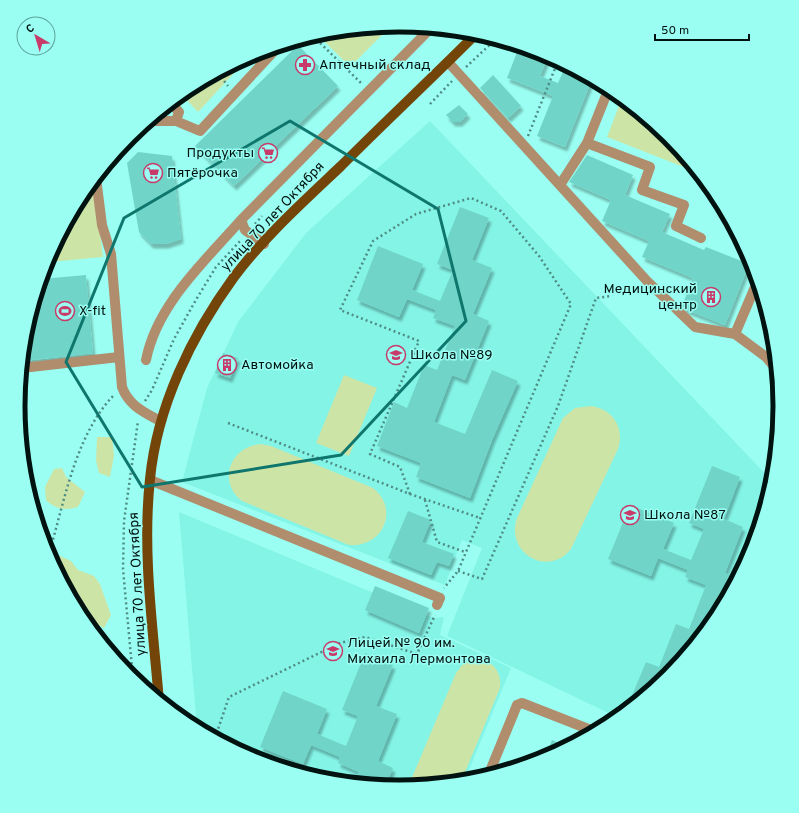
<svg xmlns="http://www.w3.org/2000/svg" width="799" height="813" font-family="Overpass,sans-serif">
  <defs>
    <filter id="shadow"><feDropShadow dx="2.5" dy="4.5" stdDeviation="1" flood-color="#0004"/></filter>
  </defs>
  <rect width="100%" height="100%" fill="#9afff2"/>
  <path fill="#84f4e7" d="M430 121 773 482 752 553 717 619 669 676 619 718 447 636 482 548 462 540 445 585 182 482 207 388 238 322 306 233Z
    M179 512 434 618 444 617 440 635 511 668 464 782 399 788 325 781 253 759 197 729Z"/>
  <path fill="#cde4a7" d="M391 26 350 67 318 35 325 32Z
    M249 57 198 112 181 94 188 89Z
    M622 98 669 137 699 173 607 137Z
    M91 184 96 203 103 257 50 262 47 260 82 194Z
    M344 375 377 388 349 456 316 443Z
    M591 406C613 409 625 428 618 449L571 549C548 578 505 553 517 518L563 418 575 408Z
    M97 437H112L114 456 110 477 99 473 96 461Z
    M261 444 271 446 373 488C400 509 383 548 349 545L242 501C217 482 230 446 261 444Z
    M62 468 66 477 85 492 78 507C65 511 55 509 46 500L45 487 54 469Z
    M60 556 71 561 78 570 94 576 100 584 111 615 104 628 93 622 88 609 76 607 51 559Z
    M474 659C491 659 502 670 500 688L461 782 408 787 456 673 463 664Z"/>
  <path fill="#70d5c8" filter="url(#shadow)" d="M298 45 338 86 234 186 195 146Z
    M519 47 547 59 540 76 558 83 566 65 592 79 565 147 537 136 553 96 507 78Z
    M493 75 521 106 508 118 480 88Z
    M459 105 468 114 460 122H453L446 115Z
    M138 152 172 156 181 239 166 244H151L139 232 127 163Z
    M587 155 633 175 625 195 670 214 662 232 704 250 706 247 749 264 725 325 687 310 682 306 693 278 642 257 649 241 602 221 611 200 569 182Z
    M460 207 489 218 472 260 492 268 473 314 489 321 465 380 452 375 434 422 465 434 492 370 518 381 492 440 470 498 416 477 421 463 377 446 394 402 407 408 424 365 437 370 455 326 433 318 436 310 407 299 399 317 357 300 378 246 423 264 412 290 440 301 453 270 437 264Z
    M86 275 93 353 24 361 25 332 41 279Z
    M223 353 238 358 230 378 215 373Z
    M712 466 740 477 724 519 743 527 725 573 738 579 717 619 669 676 625 712 646 662 659 667 676 624 689 629 706 585 685 577 688 570 658 558 651 576 608 559 630 505 674 523 663 549 691 560 704 529 689 523Z
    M408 511 431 520 422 542 454 554 449 566 437 562 431 575 388 558Z
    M375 586 429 608 419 633 365 610Z
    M365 653 393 665 376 706 397 714 378 761 393 768 385 787 354 784 359 772 338 763 340 757 311 745 303 764 260 747 283 691 327 709 317 734 346 746 358 716 342 710Z
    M552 740 568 747 545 759Z"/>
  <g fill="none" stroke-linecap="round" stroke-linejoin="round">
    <path stroke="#4f8c84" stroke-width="2.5" stroke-dasharray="2 3" stroke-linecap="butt" d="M313 36 362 84
      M440 36 446 30
      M532 50 558 61
      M466 67 496 39
      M218 73 228 86
      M430 104 452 81
      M528 136 558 61
      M255 224 262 216
      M145 401 152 390 174 339 197 298 216 267 241 240
      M228 423 410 494 480 518
      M410 494 400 467 370 454 419 341 340 310 373 241 416 214 471 198 501 211 539 256 571 304 458 571 444 588
      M425 500 437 542 465 552
      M51 559 50 550C65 499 76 434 114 395
      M458 571 482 579 558 406 596 298 611 296
      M133 679 123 569 124 521 138 421
      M215 738 229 697 340 643 365 637 417 654 435 615"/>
    <path stroke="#b08e6d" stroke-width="10" d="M448 62 647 281 695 327 735 334 758 280
      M171 103 179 112 176 121
      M149 121H176L200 131 275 50 273 48
      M587 143 650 167 642 190 684 205 676 226 701 238
      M96 178 102 225 111 254 122 387C129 406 144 412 160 421
      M560 185 587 143 609 88
      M264 244 245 230 241 220 431 28
      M735 334 766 357 777 370
      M146 360C157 304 205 261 241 220
      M22 368 119 357
      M150 480 440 598 437 605
      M488 776 517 705 522 703 596 732"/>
    <path stroke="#734509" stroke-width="10" d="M159 701C153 628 142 552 150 479 157 407 191 336 234 277 265 236 304 201 341 166 386 121 432 78 477 33"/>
  </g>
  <path fill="none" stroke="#0f766e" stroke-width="3" stroke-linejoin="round" d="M290 121 438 209 466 321 341 455 142 487 66 362 124 218Z"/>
  <defs>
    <g id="pharmacy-ring" transform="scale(1)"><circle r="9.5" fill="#9afff2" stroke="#c73a69" stroke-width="1.5"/><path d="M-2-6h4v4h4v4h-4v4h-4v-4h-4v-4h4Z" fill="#c73a69"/></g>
    <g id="supermarket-ring" transform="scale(1)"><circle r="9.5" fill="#9afff2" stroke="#c73a69" stroke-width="1.5"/><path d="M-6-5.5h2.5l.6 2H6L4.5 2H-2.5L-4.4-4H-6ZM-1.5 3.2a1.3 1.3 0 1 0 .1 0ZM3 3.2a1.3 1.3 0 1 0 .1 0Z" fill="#c73a69"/></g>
    <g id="building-ring" transform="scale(1)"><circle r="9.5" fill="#9afff2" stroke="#c73a69" stroke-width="1.5"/><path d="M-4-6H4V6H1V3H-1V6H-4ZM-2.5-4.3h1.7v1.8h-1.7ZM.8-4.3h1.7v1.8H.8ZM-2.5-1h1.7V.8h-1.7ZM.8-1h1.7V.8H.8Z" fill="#c73a69"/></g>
    <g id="stadium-ring" transform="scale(1)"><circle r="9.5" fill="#9afff2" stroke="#c73a69" stroke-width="1.5"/><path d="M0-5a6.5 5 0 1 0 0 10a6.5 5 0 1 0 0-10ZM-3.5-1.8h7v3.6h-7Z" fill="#c73a69"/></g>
    <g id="school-ring" transform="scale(1)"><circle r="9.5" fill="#9afff2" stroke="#c73a69" stroke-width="1.5"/><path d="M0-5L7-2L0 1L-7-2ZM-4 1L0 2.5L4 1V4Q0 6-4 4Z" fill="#c73a69"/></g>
  </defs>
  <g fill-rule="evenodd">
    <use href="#pharmacy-ring" x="305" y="65"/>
    <use href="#supermarket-ring" x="268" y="153"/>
    <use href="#supermarket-ring" x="153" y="173"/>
    <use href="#building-ring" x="711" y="297"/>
    <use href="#stadium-ring" x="65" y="311"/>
    <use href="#school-ring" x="396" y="355"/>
    <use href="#building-ring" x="227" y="365"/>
    <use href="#school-ring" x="630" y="515"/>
    <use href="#school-ring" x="333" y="651"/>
  </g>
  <g text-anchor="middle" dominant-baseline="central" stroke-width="3" stroke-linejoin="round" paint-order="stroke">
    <g font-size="14" fill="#001310" stroke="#9afff2" text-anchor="start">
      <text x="319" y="65">Аптечный склад</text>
      <text x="254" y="153" text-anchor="end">Продукты</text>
      <text x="167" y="173">Пятёрочка</text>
      <text x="697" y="289" text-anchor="end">Медицинский<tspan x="697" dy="16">центр</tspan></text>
      <text x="79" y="311">X-fit</text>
      <text x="410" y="355">Школа №89</text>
      <text x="241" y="365">Автомойка</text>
      <text x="644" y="515">Школа №87</text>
      <text x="347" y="643">Лицей № 90 им.<tspan x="347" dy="16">Михаила Лермонтова</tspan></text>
    </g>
    <g font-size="14" fill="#001310" stroke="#9afff2">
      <text transform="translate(273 217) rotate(-47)">улица 70 лет Октября</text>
      <text transform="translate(138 584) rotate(-93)">улица 70 лет Октября</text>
    </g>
  </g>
  <path d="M0 0H799V813H0ZM25 406a374 374 0 1 1 748 0a374 374 0 1 1-748 0Z" fill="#9afff2" fill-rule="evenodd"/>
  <path fill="none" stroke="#001310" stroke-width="5" d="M25 406a374 374 0 1 1 748 0a374 374 0 1 1-748 0Z"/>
  <g transform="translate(36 36) rotate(322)"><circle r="19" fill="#9afff2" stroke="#5ca198"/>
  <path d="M0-3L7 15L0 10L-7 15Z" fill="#c73a69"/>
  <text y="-6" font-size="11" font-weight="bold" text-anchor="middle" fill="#001310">С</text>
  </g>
  <path d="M655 34v6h94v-6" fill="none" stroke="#001310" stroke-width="2"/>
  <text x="661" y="34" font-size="12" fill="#001310" stroke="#9afff2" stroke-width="3" paint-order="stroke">50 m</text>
</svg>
